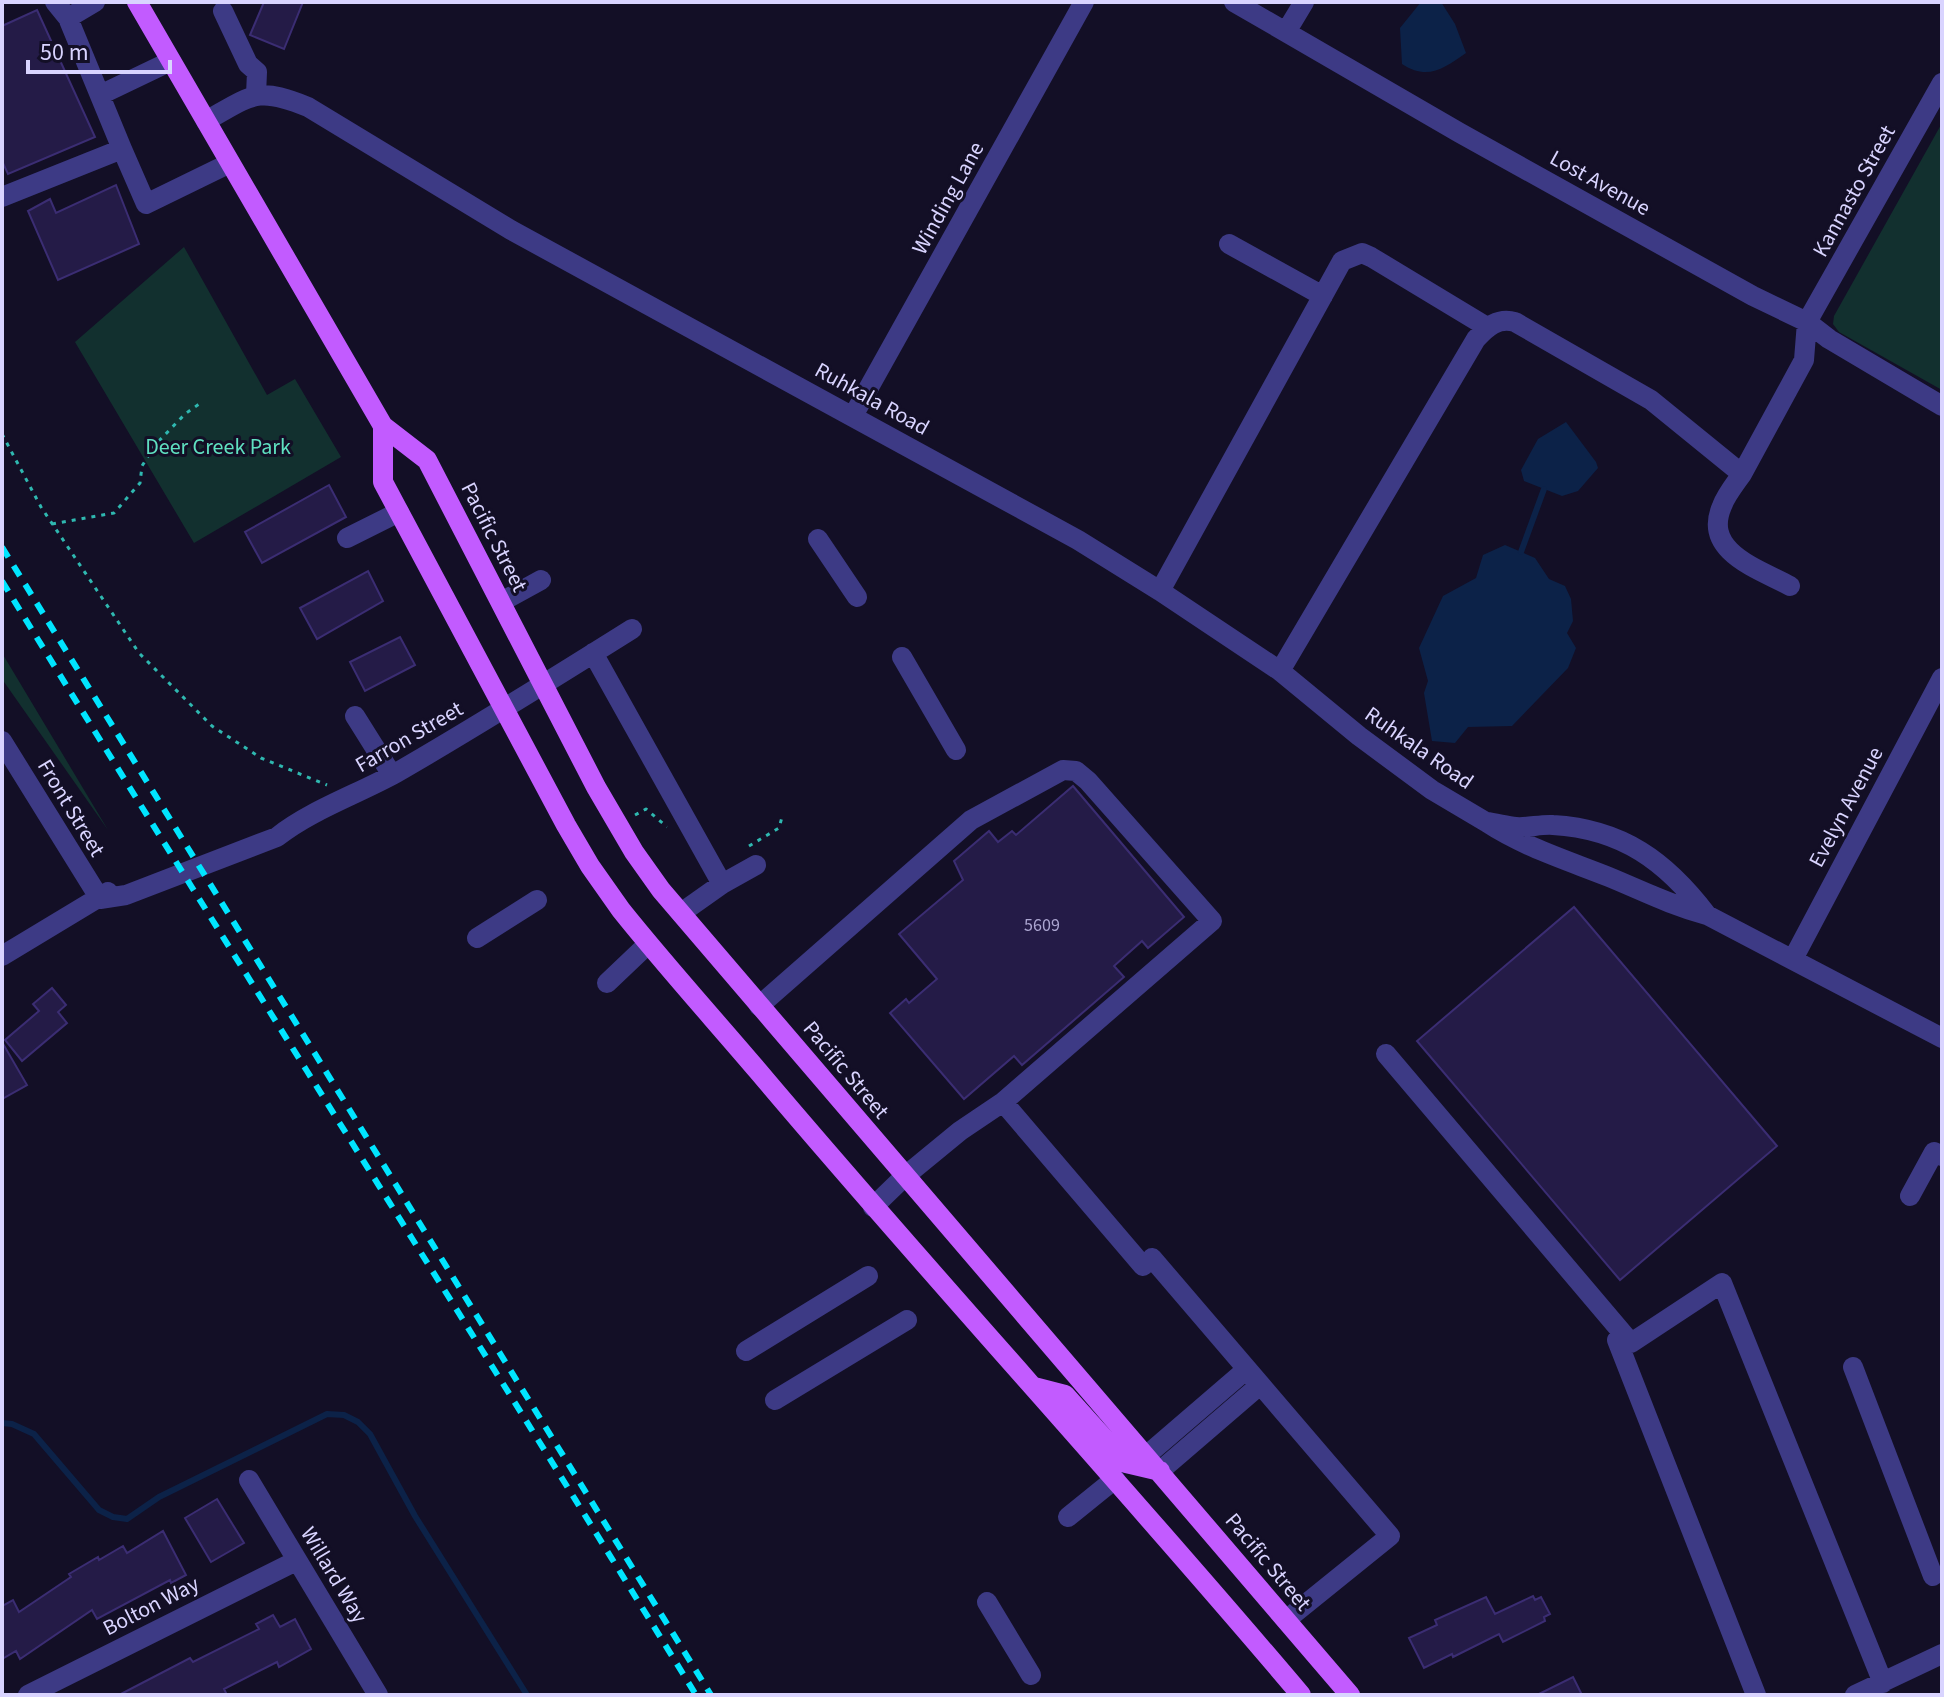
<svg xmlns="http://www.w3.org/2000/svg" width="1944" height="1697" font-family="'Source Sans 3',sans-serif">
  <rect width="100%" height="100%" fill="#130f26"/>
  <path fill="#12302f" d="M1942 123V390L1839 332 1833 324 1834 316Z
    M184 247 267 395 295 379 341 457 194 543 75 342Z
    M2 653 108 830 2 679Z"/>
  <path fill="#0c2248" d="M1421 2H1441L1455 24 1466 53C1444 68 1428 81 1402 64L1400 28Z
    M1566 422 1596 462 1598 468 1578 491 1562 496 1524 481 1521 470 1538 439Z
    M1505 545 1535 558 1549 579 1565 586 1571 599 1573 621 1567 633 1576 648 1568 668 1512 726 1468 727 1455 743 1432 741 1424 693 1428 681 1419 648 1443 596 1476 578 1483 555Z"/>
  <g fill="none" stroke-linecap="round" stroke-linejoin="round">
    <path stroke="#0c2248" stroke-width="6" d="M1521 552 1544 489
      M2 1423 12 1424 34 1434 99 1510 113 1517 127 1519 159 1497 327 1414 344 1415 358 1422 370 1434 415 1516 527 1695"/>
  </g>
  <path fill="#241b47" stroke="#3b2d73" stroke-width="2" d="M264 2H303L284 49 250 35Z
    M37 10 95 137 8 174 2 161V26Z
    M116 185 139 244 58 280 28 211 50 199 56 213Z
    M329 485 346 517 262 563 245 532Z
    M368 571 383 601 317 639 300 608Z
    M400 637 415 665 365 691 350 662Z
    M1073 786 1184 917 1148 948 1142 941 1114 966 1124 977 1022 1065 1014 1056 964 1099 890 1013 906 999 909 1003 937 979 899 934 963 880 954 861 989 831 998 842 1012 831 1016 835Z
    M1574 907 1777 1146 1620 1280 1417 1041Z
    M52 988 66 1005 58 1012 67 1023 22 1061 5 1040 39 1011 33 1004Z
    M2 1042 27 1085 2 1099Z
    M217 1499 244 1543 211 1562 185 1518Z
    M163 1531 186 1575 171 1583 170 1580 97 1619 92 1610 20 1659 16 1651 2 1659V1606L13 1600 19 1612 71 1577 69 1574 98 1557 99 1560 123 1546 127 1553Z
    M1533 1596 1535 1600 1541 1597 1550 1614 1544 1617 1545 1621 1503 1642 1499 1634 1453 1657 1452 1654 1424 1668 1409 1638 1437 1625 1435 1620 1486 1597 1495 1614Z
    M273 1615 280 1627 295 1619 311 1649 279 1667 277 1662 224 1689 227 1695H119L190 1658 193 1662 259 1629 256 1624Z
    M1573 1677 1582 1695H1537Z"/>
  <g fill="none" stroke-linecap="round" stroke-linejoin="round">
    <path stroke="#2fb8b0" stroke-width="3" stroke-dasharray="4 6" stroke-linecap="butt" d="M2 434 41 507 139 653 212 726 261 758 327 785
      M52 524 114 513 140 483 142 466 155 445 185 414 202 402
      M635 815 646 809 667 827
      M749 846 779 828 782 817"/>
    <path stroke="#3d3a85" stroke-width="20" d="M1234 2 1460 133 1753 296 1807 322 1829 339 1942 406
      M223 11 248 64 257 72 256 95
      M68 18 95 2
      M1286 32 1304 2
      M100 95 171 61
      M206 121C252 95 257 86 308 107L511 230 1078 540 1160 591 1280 671 1359 736 1432 790 1486 822
      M122 149 146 204 230 163
      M2 197 122 149 68 18 55 2
      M1229 244 1323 296
      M853 416 1084 2
      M1742 474C1735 484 1726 495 1722 506 1702 552 1759 569 1790 586
      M347 538 399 512
      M818 539 857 597
      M1160 591 1342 261 1362 253 1371 257 1487 327
      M501 602 541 580
      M593 653 722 884
      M902 657 956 750
      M1280 671 1476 339C1487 327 1498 317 1515 322L1651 400 1742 474 1804 360 1807 322 1942 83
      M355 716 392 775
      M2 741 100 899
      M100 899 126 895 277 837C311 810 358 794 396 773 476 727 554 678 632 629
      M681 913 722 884 756 865
      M1707 915C1666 861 1622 829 1553 825 1541 824 1528 828 1516 827 1506 826 1496 823 1486 822 1524 847 1566 860 1609 877 1643 891 1670 905 1707 915L1942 1038
      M477 938 537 900
      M2 956 108 892
      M1793 959 1942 678
      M607 983 648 944
      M759 1006 971 820 1063 770 1076 771 1088 781 1212 921 1003 1102 960 1131 904 1177 873 1207
      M1386 1054 1631 1343 1722 1283 1883 1683
      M1003 1102 1143 1266
      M1910 1196 1934 1152 1942 1156
      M1152 1258 1390 1536 1286 1620
      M1617 1340 1756 1695
      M746 1351 868 1276
      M1853 1367 1933 1576
      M775 1400 907 1320
      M1147 1455 1247 1369
      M1160 1471 1260 1385
      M249 1480 378 1695
      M1068 1517 1115 1479
      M987 1602 1031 1675
      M28 1695 296 1561
      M1855 1695 1942 1654"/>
    <path stroke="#c25bff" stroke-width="20" d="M137 2 383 426 427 460 596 787 634 852 661 890 1350 1695
      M383 426V482L566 825 590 866 621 910C665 965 712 1017 758 1071 936 1282 1123 1484 1301 1695
      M1034 1387 1065 1395 1126 1463 1160 1471"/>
    <path stroke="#00e5ff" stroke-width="6" stroke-dasharray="12 10" stroke-linecap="butt" d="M2 547 711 1695
      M2 581C231 954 467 1322 696 1695"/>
  </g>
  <g text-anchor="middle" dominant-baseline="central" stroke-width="6" stroke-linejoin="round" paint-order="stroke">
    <g font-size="18" fill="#aca6d1">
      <text x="1042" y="925">5609</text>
    </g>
    <g font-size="22" fill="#d9d4ff" stroke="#130f26">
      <text transform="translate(1600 183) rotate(29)">Lost Avenue</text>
      <text transform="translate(1854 191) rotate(-61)">Kannasto Street</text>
      <text transform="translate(948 198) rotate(-61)">Winding Lane</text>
      <text transform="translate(872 399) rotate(29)">Ruhkala Road</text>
      <text transform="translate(494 537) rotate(63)">Pacific Street</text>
      <text transform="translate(409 737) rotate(-30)">Farron Street</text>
      <text transform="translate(1419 748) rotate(35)">Ruhkala Road</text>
      <text transform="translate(1846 807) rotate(-62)">Evelyn Avenue</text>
      <text transform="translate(71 808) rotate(59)">Front Street</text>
      <text transform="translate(846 1070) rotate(50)">Pacific Street</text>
      <text transform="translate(1268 1562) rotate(50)">Pacific Street</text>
      <text transform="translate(334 1575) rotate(59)">Willard Way</text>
      <text transform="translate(151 1606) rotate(-27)">Bolton Way</text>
    </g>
    <g font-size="22" fill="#5fe0c0" stroke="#130f26">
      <text x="218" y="447">Deer Creek Park</text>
    </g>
  </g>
  <rect width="1944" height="1697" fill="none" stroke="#d9d4ff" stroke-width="8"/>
  <path d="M28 60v12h142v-12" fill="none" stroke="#d9d4ff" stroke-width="4"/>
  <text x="40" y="60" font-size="24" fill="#d9d4ff" stroke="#130f26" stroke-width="6" paint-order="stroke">50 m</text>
</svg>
